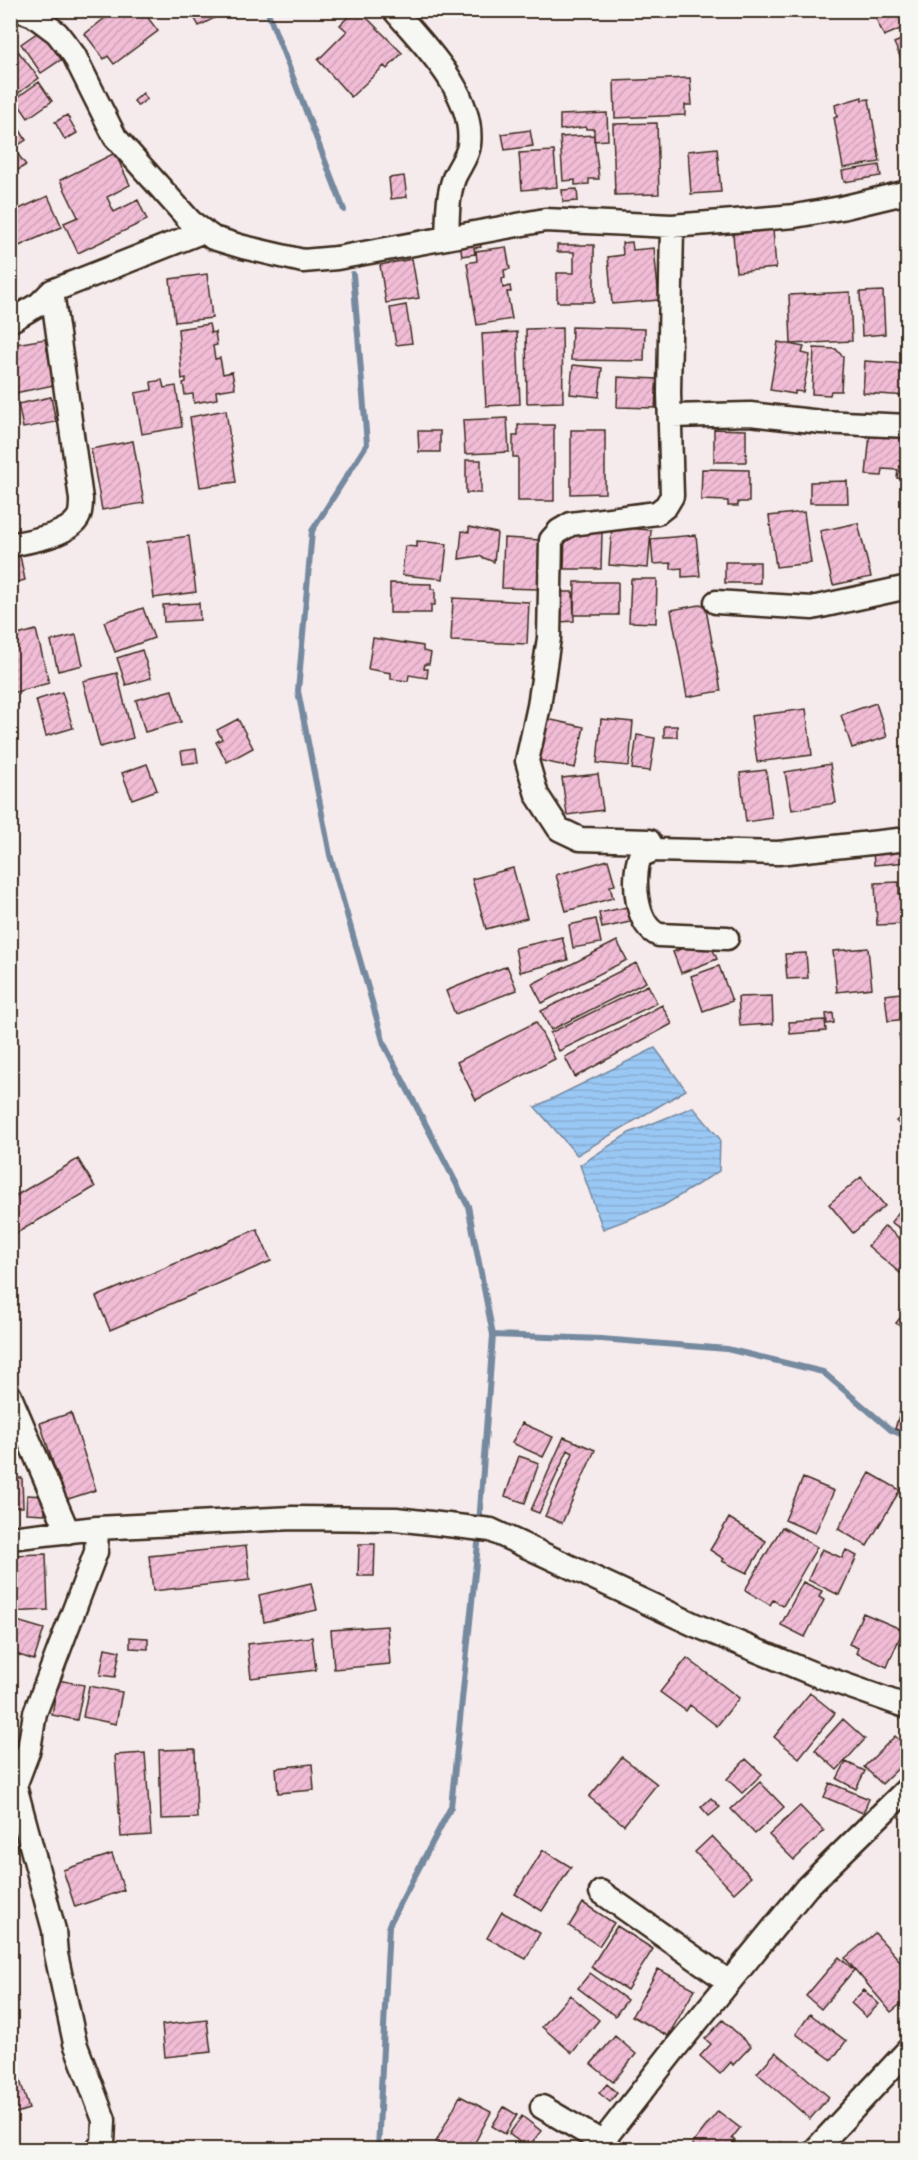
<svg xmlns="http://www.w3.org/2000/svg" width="918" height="2160" font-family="'Comic Neue',sans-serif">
  <defs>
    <pattern id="water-rules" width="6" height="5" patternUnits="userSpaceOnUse" patternTransform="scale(1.5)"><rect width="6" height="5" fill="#9ac8f5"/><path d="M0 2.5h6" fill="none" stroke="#86acd2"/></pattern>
    <pattern id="building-hatch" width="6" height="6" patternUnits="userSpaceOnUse" patternTransform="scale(1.5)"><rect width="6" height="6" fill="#f1bcd6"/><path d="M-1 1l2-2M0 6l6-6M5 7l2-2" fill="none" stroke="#d0a2b7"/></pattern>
  </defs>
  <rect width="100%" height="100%" fill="#f5eaec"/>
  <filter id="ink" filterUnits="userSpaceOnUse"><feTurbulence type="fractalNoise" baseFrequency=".0167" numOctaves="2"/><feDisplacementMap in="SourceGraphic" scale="12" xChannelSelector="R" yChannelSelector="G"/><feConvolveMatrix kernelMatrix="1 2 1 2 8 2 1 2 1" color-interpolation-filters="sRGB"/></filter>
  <g filter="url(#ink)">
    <path fill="url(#water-rules)" stroke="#74899f" stroke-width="1.5" d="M655 1048 686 1090 577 1155 535 1107Z
      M693 1107 720 1139 719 1171 663 1206 603 1229 580 1165 629 1133Z"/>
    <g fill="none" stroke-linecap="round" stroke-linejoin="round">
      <path stroke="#74899f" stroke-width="6" d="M267 10 344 210
        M353 274 367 444 312 531 298 691 330 855 384 1044 468 1206 493 1335 479 1524
        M493 1335 601 1339 727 1349 823 1372 891 1430 908 1437
        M378 2150 389 1925 451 1807 479 1534"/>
    </g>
    <path fill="url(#building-hatch)" stroke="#3b2a1e" stroke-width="1.5" d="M115 10H142L158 31 114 64 108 56 104 59 85 34Z
      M190 10H220L222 14 199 26Z
      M355 10H359L402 53 387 69 384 66 351 97 318 60 347 31 340 25Z
      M872 10H908V26L884 36Z
      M44 28 65 57 41 73 21 44Z
      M908 37V74L894 43Z
      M14 46 39 78 13 97 10 93V49Z
      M690 78 692 105H685V115L615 118 614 81Z
      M39 82 52 101 28 118 15 99Z
      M143 93 147 99 138 106 134 101Z
      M862 97V100L869 99 880 162 843 168 834 117H837L835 105Z
      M607 113 608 140 594 141V129H586V127L560 130V115Z
      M67 115 77 133 65 140 55 122Z
      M657 123 659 194 615 195 613 124Z
      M18 127 26 140 11 150 10 132Z
      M530 130 533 146 505 150 502 134Z
      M594 135 599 179H589V184L575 185V180L563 181 560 137Z
      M717 148 721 192 691 194 688 151Z
      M10 151 14 155 17 153 26 165 10 175Z
      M554 151 557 187 522 190 519 153Z
      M115 153 130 185 107 197 114 212 138 200 147 220 78 253 64 223 78 217 60 180Z
      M879 165 881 176 844 182 842 171Z
      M404 176 407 197 391 199 389 178Z
      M577 189 578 201 563 202 562 190Z
      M48 196 62 227 10 250V213Z
      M773 229 776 268 736 272 733 234Z
      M480 239 481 247 474 248 475 254 462 256 460 242Z
      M632 242 633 250 654 248 659 300 612 304 608 257 623 255 622 243Z
      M557 245H594V302H557V273H574V252H557Z
      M506 247 510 269 504 270 505 278 502 279 503 288 510 286 511 292H507L512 319 477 325 467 263 477 261 476 251Z
      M412 259 419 298 386 303 380 265Z
      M207 274 212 318 175 322 170 279Z
      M883 291 885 334 862 336 860 292Z
      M850 292 852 341 791 344 789 295Z
      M406 305 412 343 396 345 390 308Z
      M209 324 211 333 215 332 217 345 213 346 215 359 220 358 223 374 232 372 235 388 216 391 217 399 194 403 193 394 185 395 183 383 186 382V378L182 379 178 329Z
      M572 327 645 329 644 361 571 360Z
      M562 328 563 402 527 403 526 329Z
      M517 332 520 404 486 406 482 334Z
      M45 339 54 385 10 394V345Z
      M778 342 804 347 802 353 810 355 803 392 795 391V394L770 390Z
      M814 348 836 349 843 357 841 391H831L830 395 812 394Z
      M865 361 908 364V396L863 393Z
      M573 365 602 368 599 397 570 394Z
      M618 377 657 379 655 408 617 407Z
      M162 380 164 388 176 386 182 427 142 434 135 393 152 390 151 382Z
      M51 397 56 422 23 428 18 404Z
      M226 410 236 482 200 487 190 417Z
      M507 418 509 452 465 454 463 420Z
      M518 425H554V501H518V457H513V436H518Z
      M714 429 746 430V462H714Z
      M571 430H605V493L571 494Z
      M418 431H440V452H419Z
      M870 434 908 438V479L897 478 898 470 883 469 882 476 866 475Z
      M133 441 144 503 102 510 91 449Z
      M466 460H481V493H466Z
      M702 469 749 470V502H738V506H728V501L701 500Z
      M847 481 848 503H810V482Z
      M804 512 811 563 776 567 769 516Z
      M858 523 871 577 833 585 820 531Z
      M469 527 497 533 494 562 479 556 459 559 462 531 469 532Z
      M612 527 651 530 648 568 609 565Z
      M565 532H602L601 569H564Z
      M696 535 700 576 682 577V568L671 569V563L653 564 651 539Z
      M189 536 196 592 154 598 147 542Z
      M504 538 541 540 539 589 502 588Z
      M417 541 447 544 443 579 402 575 405 546 417 547Z
      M20 556 25 580 10 584V558Z
      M725 562H760V583H725Z
      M631 579H657L656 623 629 622Z
      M575 582H618V615H574Z
      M390 583 431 584V589H435V605H431V613H390Z
      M559 592H573L574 621 560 622Z
      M453 598 529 602 527 644 451 641Z
      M199 603 200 620 164 622 163 605Z
      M705 604 721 691 687 697 671 610Z
      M143 608 154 638 115 652 104 622Z
      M36 630 49 683 12 693 10 637Z
      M76 635 83 665 58 671 51 641Z
      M373 638 423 646V651L431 653 429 664H425L424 669H428L427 678 409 675 408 681 391 679V673L368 669Z
      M142 650 151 678 126 685 117 658Z
      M117 673 133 738 100 747 83 681Z
      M172 690 181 722 145 732 136 700Z
      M62 692 73 728 46 736 36 700Z
      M876 703 887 737 852 748 841 715Z
      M806 709 812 755 757 762 751 716Z
      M238 719 253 748 227 762 216 742 222 739 217 730Z
      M547 719 584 727 575 768 538 760Z
      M601 719 633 722 629 766 597 763Z
      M664 726H677V737H664Z
      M637 735 655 738 650 771 632 769Z
      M196 749 198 762 183 764 181 751Z
      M147 764 157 790 132 799 122 773Z
      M830 764 836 803 792 810 785 772Z
      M766 770 772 818 746 822 740 773Z
      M598 774 603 810 567 815 562 778Z
      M908 847V862L874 865 873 850Z
      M608 860 615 885 610 886 613 898 566 911 556 875Z
      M513 868 527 918 486 929 472 879Z
      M899 882V894H903V888H908V924L877 925 875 883Z
      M632 906 635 921 602 928 599 913Z
      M596 919 601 943 573 948 569 925Z
      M562 937 568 960 520 972 515 948Z
      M708 938 717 959 681 973 673 952Z
      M617 941 627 960 542 1003 532 984Z
      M868 948 872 988 837 992 833 951Z
      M806 953 808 978 787 979 785 954Z
      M636 963 646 982 551 1030 541 1011Z
      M507 966 517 990 455 1014 446 991Z
      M719 966 732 1001 703 1011 691 976Z
      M648 985 657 1003 559 1051 550 1033Z
      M908 992V1019L888 1021 885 995Z
      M772 996 773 1024 740 1026 738 997Z
      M662 1005 672 1024 575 1077 565 1057Z
      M833 1013 834 1023 827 1024 826 1014Z
      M825 1020 826 1031 790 1034 789 1022Z
      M536 1022 555 1059 476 1100 457 1062Z
      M908 1032V1070H907L899 1034Z
      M908 1111V1133L896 1121Z
      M78 1159 95 1187 15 1234 10 1227V1199Z
      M861 1177 885 1206 853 1233 829 1204Z
      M908 1200V1234L891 1222Z
      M885 1226 908 1246V1265L900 1273 868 1246Z
      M257 1229 271 1261 110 1330 96 1297Z
      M908 1308V1332L896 1323Z
      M905 1394 908 1395V1433L895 1429Z
      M71 1413 96 1490 65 1500 40 1423Z
      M522 1423 553 1437 543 1457 512 1443Z
      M564 1437 595 1450 562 1523 545 1516 573 1453 568 1450 539 1513 531 1510Z
      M519 1456 539 1463 525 1503 505 1496Z
      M870 1473 900 1490 867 1546 838 1529Z
      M10 1478H22L23 1507H10Z
      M803 1478 834 1491 815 1533 785 1520Z
      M27 1495 45 1496V1514L26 1513Z
      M729 1518 766 1541 747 1573 722 1561 724 1559 710 1550Z
      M782 1527 817 1547 783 1606 773 1600 770 1605 745 1590Z
      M908 1536V1557L900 1553Z
      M359 1544H375L374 1576H358Z
      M246 1546 250 1580 153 1591 149 1556Z
      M822 1549 842 1558 846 1550 857 1556 839 1595 808 1580Z
      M46 1554 48 1610 10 1612V1555Z
      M803 1582 822 1591 819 1597 824 1600 805 1637 781 1625Z
      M311 1583 317 1610 264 1622 259 1595Z
      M863 1613 903 1630 887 1667 856 1653 858 1648 849 1644Z
      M10 1619 44 1629 34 1660 10 1652Z
      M387 1626 390 1664 334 1669 331 1630Z
      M130 1637 148 1638V1649L130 1648Z
      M312 1637 316 1670 251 1678 247 1644Z
      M105 1648 120 1651 115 1677 100 1675Z
      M687 1658 739 1698 717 1726 690 1705 686 1711 660 1692Z
      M58 1680 84 1685 77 1720 52 1715Z
      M89 1686 122 1692 116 1724 83 1717Z
      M810 1693 835 1713 799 1758 774 1737Z
      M843 1719 865 1739 837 1770 815 1750Z
      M895 1736 908 1748V1759L882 1784 864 1767Z
      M195 1749 197 1818 161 1819 159 1750Z
      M145 1753 151 1835 121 1837 115 1755Z
      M622 1757 657 1784 624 1825 589 1797Z
      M746 1759 762 1774 742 1793 727 1779Z
      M846 1762 865 1771 856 1789 837 1779Z
      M312 1764 314 1790 278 1793 276 1768Z
      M760 1782 784 1807 755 1834 731 1809Z
      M830 1783 869 1799 863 1813 824 1797Z
      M711 1798 720 1807 709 1816 701 1807Z
      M800 1806 824 1831 794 1860 769 1835Z
      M712 1836 751 1877 734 1893 695 1852Z
      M543 1850 571 1867 542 1911 515 1894Z
      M112 1854 124 1890 75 1907 63 1870Z
      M583 1903 614 1923 599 1946 569 1926Z
      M502 1912 540 1933 526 1959 487 1938Z
      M617 1926 653 1949 627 1990 591 1967Z
      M875 1933 908 1970V1998L891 2012 845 1958Z
      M839 1957 854 1970 821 2009 806 1996Z
      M658 1969 695 1989 668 2036 632 2016Z
      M590 1973 627 2000 615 2016 578 1988Z
      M864 1990 879 2004 866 2017 851 2003Z
      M570 1995 599 2020 572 2053 542 2027Z
      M810 2014 846 2041 832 2060 796 2034Z
      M207 2020 211 2052 165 2057 162 2025Z
      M723 2020 751 2046 733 2065 731 2062 720 2074 700 2056 711 2044 705 2039Z
      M615 2036 636 2054 613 2082 591 2064Z
      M776 2052 829 2097 810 2119 757 2073Z
      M20 2080 29 2109 10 2115V2083Z
      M607 2084 617 2093 610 2102 599 2093Z
      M460 2096 491 2112 471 2150H450L436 2142Z
      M504 2107 517 2115 505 2134 492 2126Z
      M718 2111 740 2128 732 2138 735 2141 728 2150 725 2147 723 2150H700L692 2144Z
      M522 2116 541 2131 528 2148 509 2134Z
      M781 2142 792 2148 791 2150H776Z
      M548 2144 557 2150H544Z"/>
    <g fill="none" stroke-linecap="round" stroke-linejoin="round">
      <g stroke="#3b2a1e" stroke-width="27">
        <path id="minor" d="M19 10 33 15 57 33 74 55 115 137 191 222 213 238 243 247 303 261 337 258 545 220 672 226 795 216 841 208 908 192
          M394 10C424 45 475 94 469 145 468 156 458 168 454 178 447 197 448 218 447 238
          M10 321 39 304 52 291 204 231
          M671 416 750 414 821 422 908 426
          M10 545C29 541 67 536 78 518 81 513 81 505 81 499L52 291
          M716 602 812 608 908 587
          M654 850 649 841 580 839 559 829 537 795 527 761 539 706 549 638 551 540 559 531 571 524 657 513 666 506 672 496 669 393 672 226
          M727 938 659 935C635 925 632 878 640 856L654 850 778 853 908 839
          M10 1396 68 1532
          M10 1538 97 1528 293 1518 396 1519 491 1530 695 1625 814 1674 908 1707
          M601 1892 729 1982
          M542 2107 602 2142
          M96 2150 103 2144 104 2120 75 2043 56 1954 54 1930 15 1786 29 1749 35 1713 96 1552 97 1528
          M600 2150 602 2142 677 2046 807 1887 908 1788
          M815 2150 908 2050"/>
      </g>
      <use href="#minor" stroke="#f6f6f2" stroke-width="22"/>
    </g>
  </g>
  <rect width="918" height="2160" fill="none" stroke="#f6f6f2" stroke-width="36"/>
  <rect x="18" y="18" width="882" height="2124" fill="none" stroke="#3b2a1e" stroke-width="2" filter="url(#ink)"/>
</svg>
